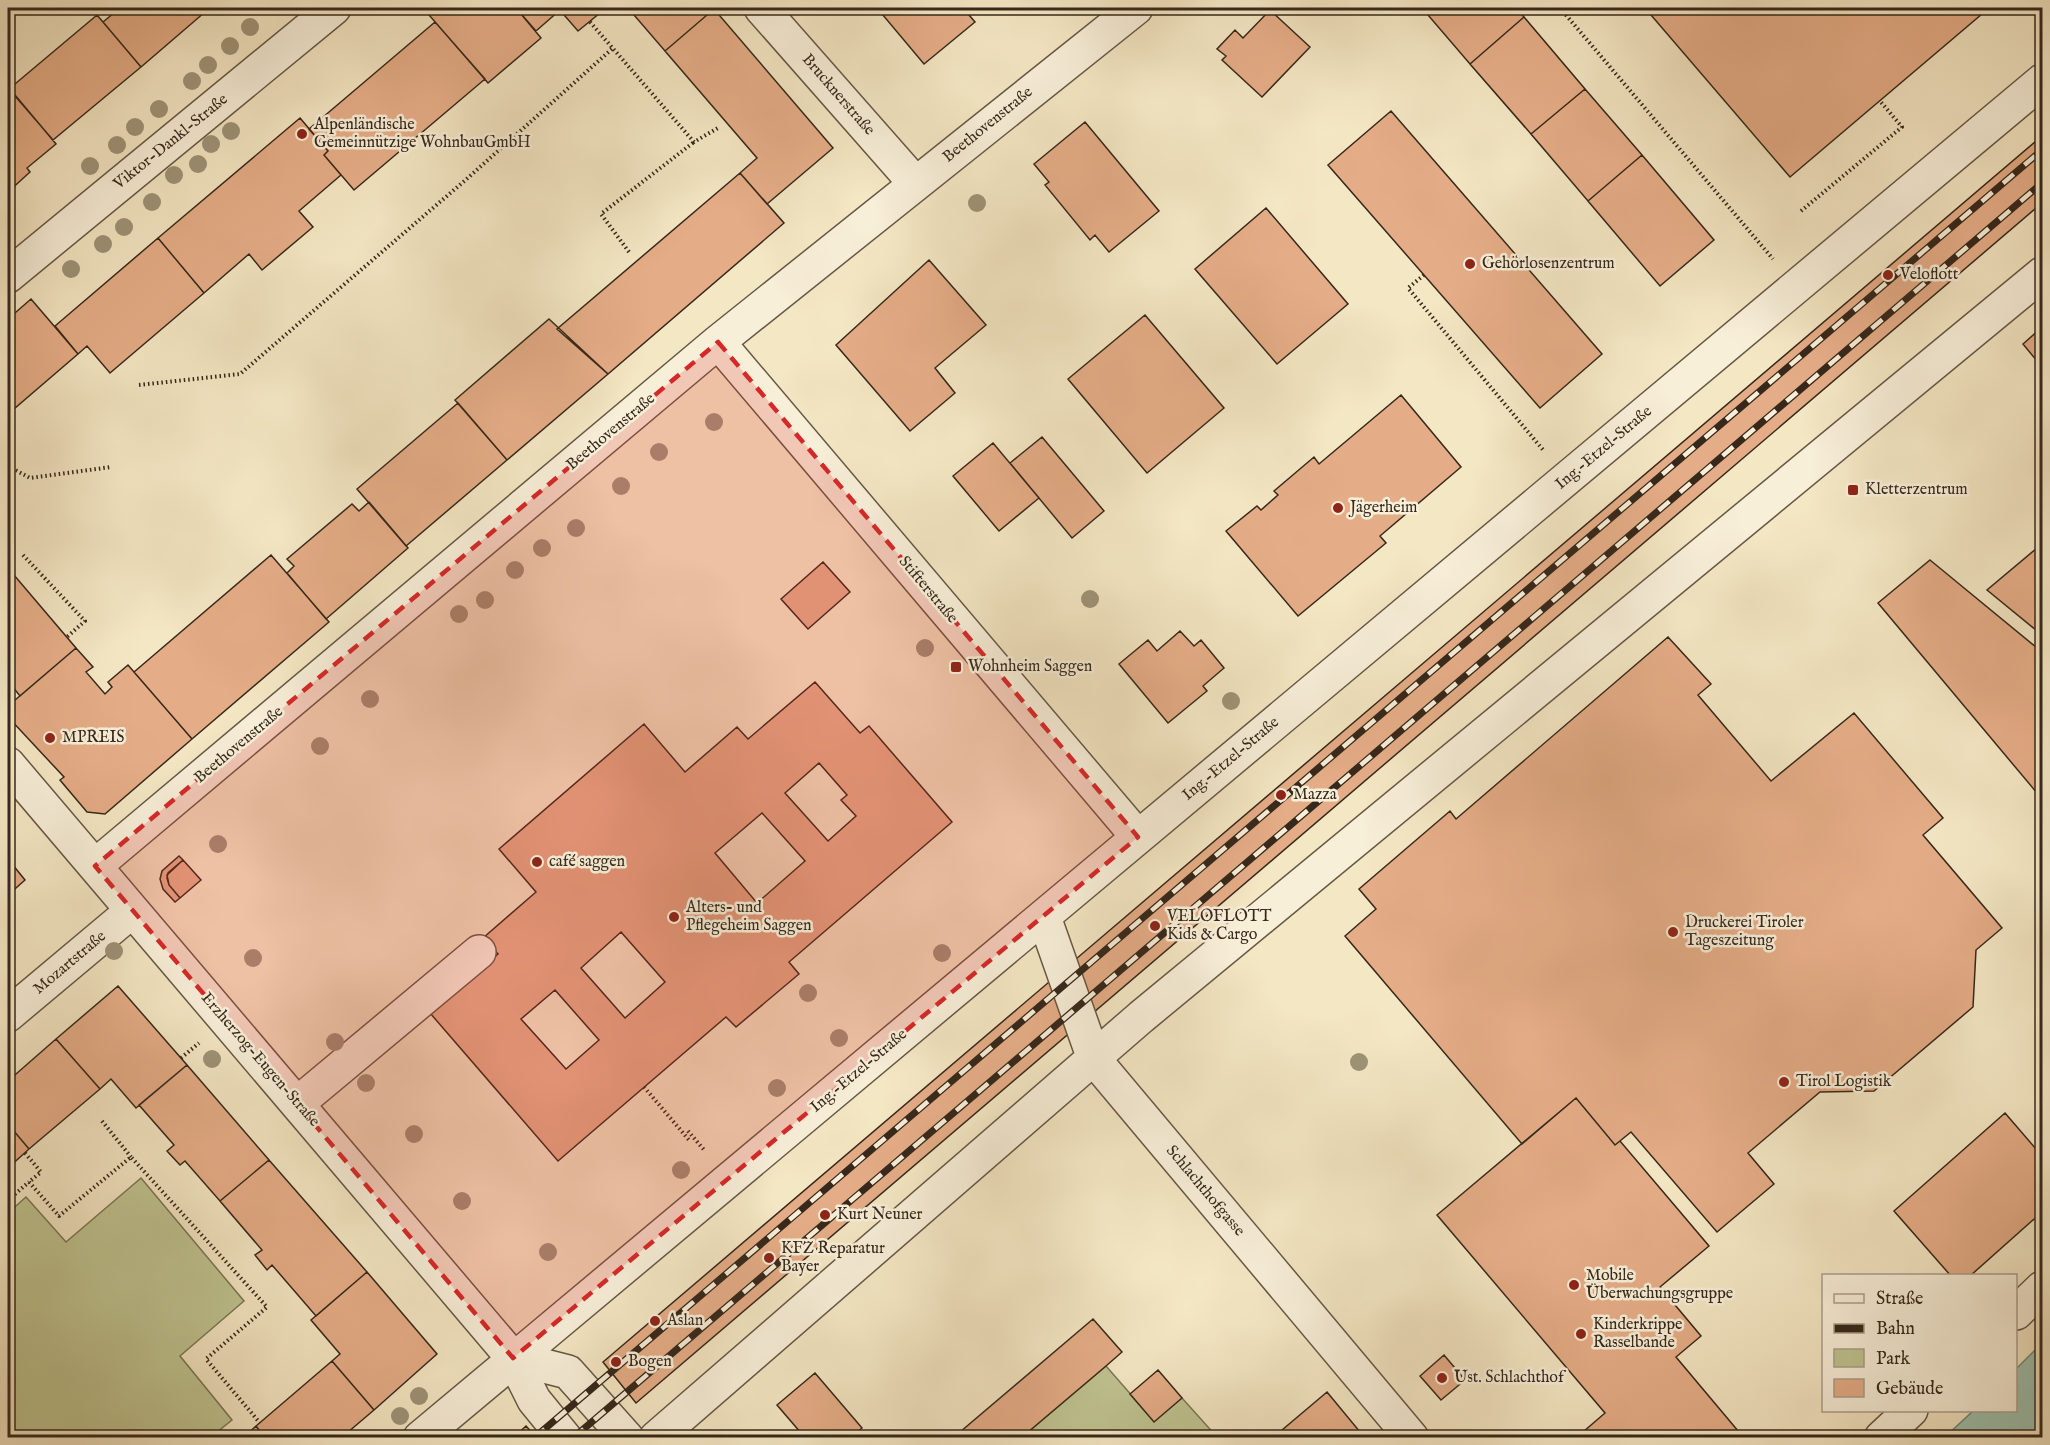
<svg xmlns="http://www.w3.org/2000/svg" width="2050" height="1445" font-family="'IM FELL English',serif">
  <rect width="100%" height="100%" fill="#f4e7c4"/>
  <filter id="stains"><feTurbulence type="fractalNoise" baseFrequency=".00333" numOctaves="4"/><feColorMatrix values="0 0 0 0 .2 0 0 0 0 .09 0 0 0 0 .02 0 0 0 .5 -.17"/></filter>
  <radialGradient id="worn" r=".72"><stop offset=".6" stop-color="#630" stop-opacity="0"/><stop offset="1" stop-color="#630" stop-opacity=".3"/></radialGradient>
  <path fill="#bfc491" stroke="#7a7656" stroke-width="1.5" d="M141 1178 244 1301 180 1356 232 1420 211 1437H8V1213L26 1197 66 1242Z
    M1106 1366 1154 1421 1182 1398 1217 1437 1021 1438Z"/>
  <path fill="#9dc1ae" stroke="#748473" stroke-width="1.5" d="M2042 1343V1437H1945L1973 1411 2016 1410V1369Z"/>
  <path fill="#e5ad87" stroke="#36281b" stroke-width="1.5" fill-rule="evenodd" d="M120 8H201L205 12 141 67 103 22Z
    M423 8H516L541 38 488 83Z
    M516 8H558L560 10 536 31Z
    M558 8H606L578 31Z
    M628 8H712L714 9 665 51Z
    M877 8H963L975 22 924 64Z
    M1422 8H1516L1524 17 1470 64Z
    M1645 8H1989L1790 177Z
    M714 9 833 148 767 204 740 173 757 158 665 51Z
    M1270 10 1310 47 1262 97 1222 60 1226 56 1217 49 1235 30 1243 38Z
    M97 15 141 67 53 140 9 89Z
    M1524 17 1585 89 1531 134 1470 64Z
    M435 22 485 79 354 190 324 155 328 151 309 129Z
    M1585 89 1642 155 1588 201 1531 134Z
    M15 95 56 144 27 168 30 172 8 192V101Z
    M1391 111 1602 354 1540 408 1328 165Z
    M300 118 328 151 324 155 341 175 299 211 313 227 262 270 249 254 204 293 158 238Z
    M1085 122 1159 211 1109 252 1095 235 1090 240 1045 185 1049 182 1034 164Z
    M2042 136V203L636 1403 603 1362Z
    M1642 155 1714 240 1660 286 1588 201Z
    M740 173 784 223 608 374 557 329Z
    M1266 208 1348 304 1277 364 1195 269Z
    M158 238 204 293 110 373 87 346 78 354 55 326Z
    M929 260 986 325 935 368 955 393 910 431 836 345Z
    M31 299 78 354 8 414V319Z
    M1145 315 1224 408 1147 473 1068 379Z
    M549 319 608 374 507 460 455 400Z
    M2042 327V367L2023 344Z
    M1401 395 1461 467 1380 536 1386 543 1298 616 1226 531 1257 506 1261 510 1278 495 1274 491 1314 457 1319 464Z
    M458 403 507 460 406 546 357 489Z
    M1042 437 1104 511 1072 538 1010 463Z
    M993 443 1039 498 999 531 953 476Z
    M369 502 408 548 326 619 287 573 294 566 287 559 352 504 359 511Z
    M2037 548 2042 554V635L1987 590Z
    M271 555 329 622 192 739 134 672Z
    M1930 560 2042 652V799L1878 603Z
    M823 562 850 592 808 629 781 599Z
    M8 568 76 648 20 696 8 681Z
    M1180 631 1194 646 1201 640 1224 668 1203 686 1207 691 1168 723 1119 664 1148 640 1157 651Z
    M1668 637 1711 684 1698 695 1771 781 1854 713 1943 818 1923 835 2002 928 1976 950 1973 1007 1874 1091 1820 1092 1748 1153 1774 1184 1717 1232 1631 1132 1615 1145 1576 1098 1522 1144 1345 936 1376 909 1359 889 1450 811 1456 819Z
    M76 648 93 667 86 672 105 694 112 687 108 682 128 665 192 739 105 814 87 812 60 780 64 777 8 717V706Z
    M815 682 860 733 869 726 952 822 789 962 799 974 736 1027 726 1017 558 1161 430 1013 498 954 483 938 536 892 499 849 644 724 685 772 737 727 748 739ZM819 763 847 795 841 800 856 816 828 841 785 793ZM762 813 805 861 757 903 715 853ZM621 932 665 982 625 1018 581 968ZM555 990 599 1040 566 1069 521 1019Z
    M179 856 183 860 167 875 169 885 180 898 175 902 163 889 160 879 162 871Z
    M8 859 25 880 8 895Z
    M183 860 201 880 180 898 169 885 167 878 168 873Z
    M118 986 187 1065 136 1108 111 1079 100 1089 56 1039Z
    M56 1039 100 1089 29 1149 8 1124V1081Z
    M187 1065 269 1160 220 1201 185 1161 180 1165 167 1151 174 1145 139 1105Z
    M1576 1098 1615 1145 1620 1141 1709 1246 1660 1287 1701 1336 1676 1357 1744 1438H1576L1605 1413 1437 1215Z
    M2005 1113 2042 1156V1212L1970 1276H1951L1894 1211Z
    M8 1124 29 1149 8 1168Z
    M269 1160 367 1272 316 1316 272 1265 267 1270 255 1255 262 1250 220 1201Z
    M367 1272 437 1354 374 1410 332 1361 340 1354 311 1320Z
    M1093 1319 1122 1352 1106 1366 1021 1438H953Z
    M1444 1355 1465 1380 1441 1400 1420 1376Z
    M332 1361 374 1410 341 1438H265L256 1426Z
    M1158 1370 1182 1398 1154 1422 1130 1394Z
    M815 1373 862 1428 850 1438H796L801 1433 777 1405Z
    M1327 1392 1365 1438H1276L1275 1436Z
    M256 1426 265 1438H243Z
    M526 1426 537 1438H513Z"/>
  <g fill="none" stroke-linecap="round" stroke-linejoin="round">
    <g stroke="#665845" stroke-width="36">
      <path id="minor" d="M761 8 915 183
        M8 276 334 8
        M718 342 1138 837
        M8 764 513 1358 534 1400 565 1438
        M95 866 718 342 1136 8
        M1044 917 1094 1059 1412 1438
        M8 1015 132 911
        M298 1103 479 952
        M2016 1313 2042 1288
        M513 1358 568 1372 627 1438
        M420 1438 2042 81
        M656 1438 1141 1017 2042 274
        M1881 1438 1911 1410"/>
    </g>
    <path stroke="#36281b" stroke-width="4" stroke-dasharray="1.5 3" stroke-linecap="butt" d="M1560 8 1773 259
      M590 22 694 142 718 128
      M1801 211 1902 127 1880 101
      M629 252 601 214 694 142
      M1424 275 1408 288 1544 451
      M139 385 240 374 469 177 613 48
      M8 466 30 478 111 467
      M23 555 85 621 67 637
      M8 690 12 686
      M181 1058 199 1043
      M644 1087 689 1140
      M102 1121 131 1157
      M688 1131 705 1151
      M25 1153 41 1172 29 1182 59 1216 131 1157 267 1307 206 1359 260 1423
      M8 1200 29 1182"/>
    <use href="#minor" stroke="#f8efd9" stroke-width="33"/>
    <g stroke="#36281b" stroke-width="7">
      <path id="rail" d="M534 1438 2042 150
        M573 1438 2042 183"/>
    </g>
    <use href="#rail" stroke="#f8efd9" stroke-width="4.5" stroke-dasharray="14" stroke-linecap="butt"/>
  </g>
  <g fill="#9e9377">
    <circle cx="250" cy="27" r="9"/>
    <circle cx="230" cy="46" r="9"/>
    <circle cx="208" cy="65" r="9"/>
    <circle cx="192" cy="81" r="9"/>
    <circle cx="159" cy="109" r="9"/>
    <circle cx="135" cy="127" r="9"/>
    <circle cx="231" cy="131" r="9"/>
    <circle cx="211" cy="144" r="9"/>
    <circle cx="117" cy="145" r="9"/>
    <circle cx="198" cy="164" r="9"/>
    <circle cx="90" cy="166" r="9"/>
    <circle cx="174" cy="175" r="9"/>
    <circle cx="152" cy="202" r="9"/>
    <circle cx="977" cy="203" r="9"/>
    <circle cx="124" cy="227" r="9"/>
    <circle cx="103" cy="244" r="9"/>
    <circle cx="71" cy="269" r="9"/>
    <circle cx="714" cy="422" r="9"/>
    <circle cx="659" cy="452" r="9"/>
    <circle cx="621" cy="486" r="9"/>
    <circle cx="576" cy="528" r="9"/>
    <circle cx="542" cy="548" r="9"/>
    <circle cx="515" cy="570" r="9"/>
    <circle cx="1090" cy="599" r="9"/>
    <circle cx="485" cy="600" r="9"/>
    <circle cx="459" cy="614" r="9"/>
    <circle cx="925" cy="648" r="9"/>
    <circle cx="370" cy="699" r="9"/>
    <circle cx="1231" cy="701" r="9"/>
    <circle cx="320" cy="746" r="9"/>
    <circle cx="218" cy="844" r="9"/>
    <circle cx="114" cy="951" r="9"/>
    <circle cx="942" cy="953" r="9"/>
    <circle cx="253" cy="958" r="9"/>
    <circle cx="808" cy="993" r="9"/>
    <circle cx="839" cy="1038" r="9"/>
    <circle cx="335" cy="1042" r="9"/>
    <circle cx="212" cy="1059" r="9"/>
    <circle cx="1359" cy="1062" r="9"/>
    <circle cx="366" cy="1083" r="9"/>
    <circle cx="777" cy="1088" r="9"/>
    <circle cx="414" cy="1134" r="9"/>
    <circle cx="681" cy="1170" r="9"/>
    <circle cx="462" cy="1201" r="9"/>
    <circle cx="548" cy="1252" r="9"/>
    <circle cx="419" cy="1396" r="9"/>
    <circle cx="400" cy="1416" r="9"/>
  </g>
  <path fill="#d62828" fill-opacity="0.2" stroke="#d62828" stroke-width="4.5" stroke-dasharray="12 8" stroke-linejoin="round" d="M718 342 1138 837 513 1358 95 866Z"/>
  <g fill="#8f2418" stroke="#f8efd9" stroke-width="2">
    <circle cx="302" cy="134" r="6"/>
    <circle cx="1470" cy="264" r="6"/>
    <circle cx="1888" cy="275" r="6"/>
    <rect x="1847" y="484" width="12" height="12" rx="3"/>
    <circle cx="1338" cy="508" r="6"/>
    <rect x="950" y="661" width="12" height="12" rx="3"/>
    <circle cx="50" cy="738" r="6"/>
    <circle cx="1281" cy="795" r="6"/>
    <circle cx="537" cy="862" r="6"/>
    <circle cx="674" cy="917" r="6"/>
    <circle cx="1155" cy="926" r="6"/>
    <circle cx="1673" cy="932" r="6"/>
    <circle cx="1784" cy="1082" r="6"/>
    <circle cx="825" cy="1215" r="6"/>
    <circle cx="769" cy="1258" r="6"/>
    <circle cx="1574" cy="1285" r="6"/>
    <circle cx="655" cy="1321" r="6"/>
    <circle cx="1581" cy="1334" r="6"/>
    <circle cx="616" cy="1362" r="6"/>
    <circle cx="1442" cy="1378" r="6"/>
  </g>
  <g text-anchor="middle" dominant-baseline="central" stroke-width="5" stroke-linejoin="round" paint-order="stroke">
    <g font-size="16" fill="#36281b" stroke="#f8efd9">
      <text transform="translate(838 95) rotate(49)">Brucknerstraße</text>
      <text transform="translate(988 125) rotate(-39)">Beethovenstraße</text>
      <text transform="translate(171 142) rotate(-39)">Viktor-Dankl-Straße</text>
      <text transform="translate(611 432) rotate(-40)">Beethovenstraße</text>
      <text transform="translate(1604 448) rotate(-40)">Ing.-Etzel-Straße</text>
      <text transform="translate(928 590) rotate(50)">Stifterstraße</text>
      <text transform="translate(239 745) rotate(-40)">Beethovenstraße</text>
      <text transform="translate(1231 759) rotate(-40)">Ing.-Etzel-Straße</text>
      <text transform="translate(70 963) rotate(-40)">Mozartstraße</text>
      <text transform="translate(260 1060) rotate(49)">Erzherzog-Eugen-Straße</text>
      <text transform="translate(859 1071) rotate(-40)">Ing.-Etzel-Straße</text>
      <text transform="translate(1205 1191) rotate(50)">Schlachthofgasse</text>
    </g>
    <g font-size="16" fill="#36281b" stroke="#f8efd9" text-anchor="start">
      <text x="314" y="125">Alpenländische<tspan x="314" dy="18">Gemeinnützige WohnbauGmbH</tspan></text>
      <text x="1482" y="264">Gehörlosenzentrum</text>
      <text x="1900" y="275">Veloflott</text>
      <text x="1865" y="490">Kletterzentrum</text>
      <text x="1350" y="508">Jägerheim</text>
      <text x="968" y="667">Wohnheim Saggen</text>
      <text x="62" y="738">MPREIS</text>
      <text x="1293" y="795">Mazza</text>
      <text x="549" y="862">café saggen</text>
      <text x="686" y="908">Alters- und<tspan x="686" dy="18">Pflegeheim Saggen</tspan></text>
      <text x="1167" y="917">VELOFLOTT<tspan x="1167" dy="18">Kids &amp; Cargo</tspan></text>
      <text x="1685" y="923">Druckerei Tiroler<tspan x="1685" dy="18">Tageszeitung</tspan></text>
      <text x="1796" y="1082">Tirol Logistik</text>
      <text x="837" y="1215">Kurt Neuner</text>
      <text x="781" y="1249">KFZ Reparatur<tspan x="781" dy="18">Bayer</tspan></text>
      <text x="1586" y="1276">Mobile<tspan x="1586" dy="18">Überwachungsgruppe</tspan></text>
      <text x="667" y="1321">Aslan</text>
      <text x="1593" y="1325">Kinderkrippe<tspan x="1593" dy="18">Rasselbande</tspan></text>
      <text x="628" y="1362">Bogen</text>
      <text x="1454" y="1378">Ust. Schlachthof</text>
    </g>
  </g>
  <rect width="2050" height="1445" fill="none" stroke="#f4e7c4" stroke-width="30"/>
  <rect x="9" y="9" width="2032" height="1427" fill="none" stroke="#36281b" stroke-width="3"/>
  <rect x="15" y="15" width="2020" height="1415" fill="none" stroke="#36281b" stroke-width="1.5"/>
  <rect x="1822" y="1274" width="195" height="138" fill="#f8efd9" stroke="#aa9f8d" stroke-width="1.5"/>
  <rect x="1834" y="1294" width="30" height="9" fill="#f8efd9" stroke="#aa9f8d" stroke-width="1.5"/>
  <text x="1876" y="1304" font-size="18" fill="#36281b">Straße</text>
  <rect x="1834" y="1324" width="30" height="9" fill="#36281b" stroke="#aa9f8d" stroke-width="1.5"/>
  <text x="1876" y="1334" font-size="18" fill="#36281b">Bahn</text>
  <rect x="1834" y="1349" width="30" height="18" fill="#bfc491" stroke="#aa9f8d" stroke-width="1.5"/>
  <text x="1876" y="1364" font-size="18" fill="#36281b">Park</text>
  <rect x="1834" y="1379" width="30" height="18" fill="#e5ad87" stroke="#aa9f8d" stroke-width="1.5"/>
  <text x="1876" y="1394" font-size="18" fill="#36281b">Gebäude</text>
  <rect width="100%" height="100%" filter="url(#stains)"/>
  <rect width="100%" height="100%" fill="url(#worn)"/>
</svg>
